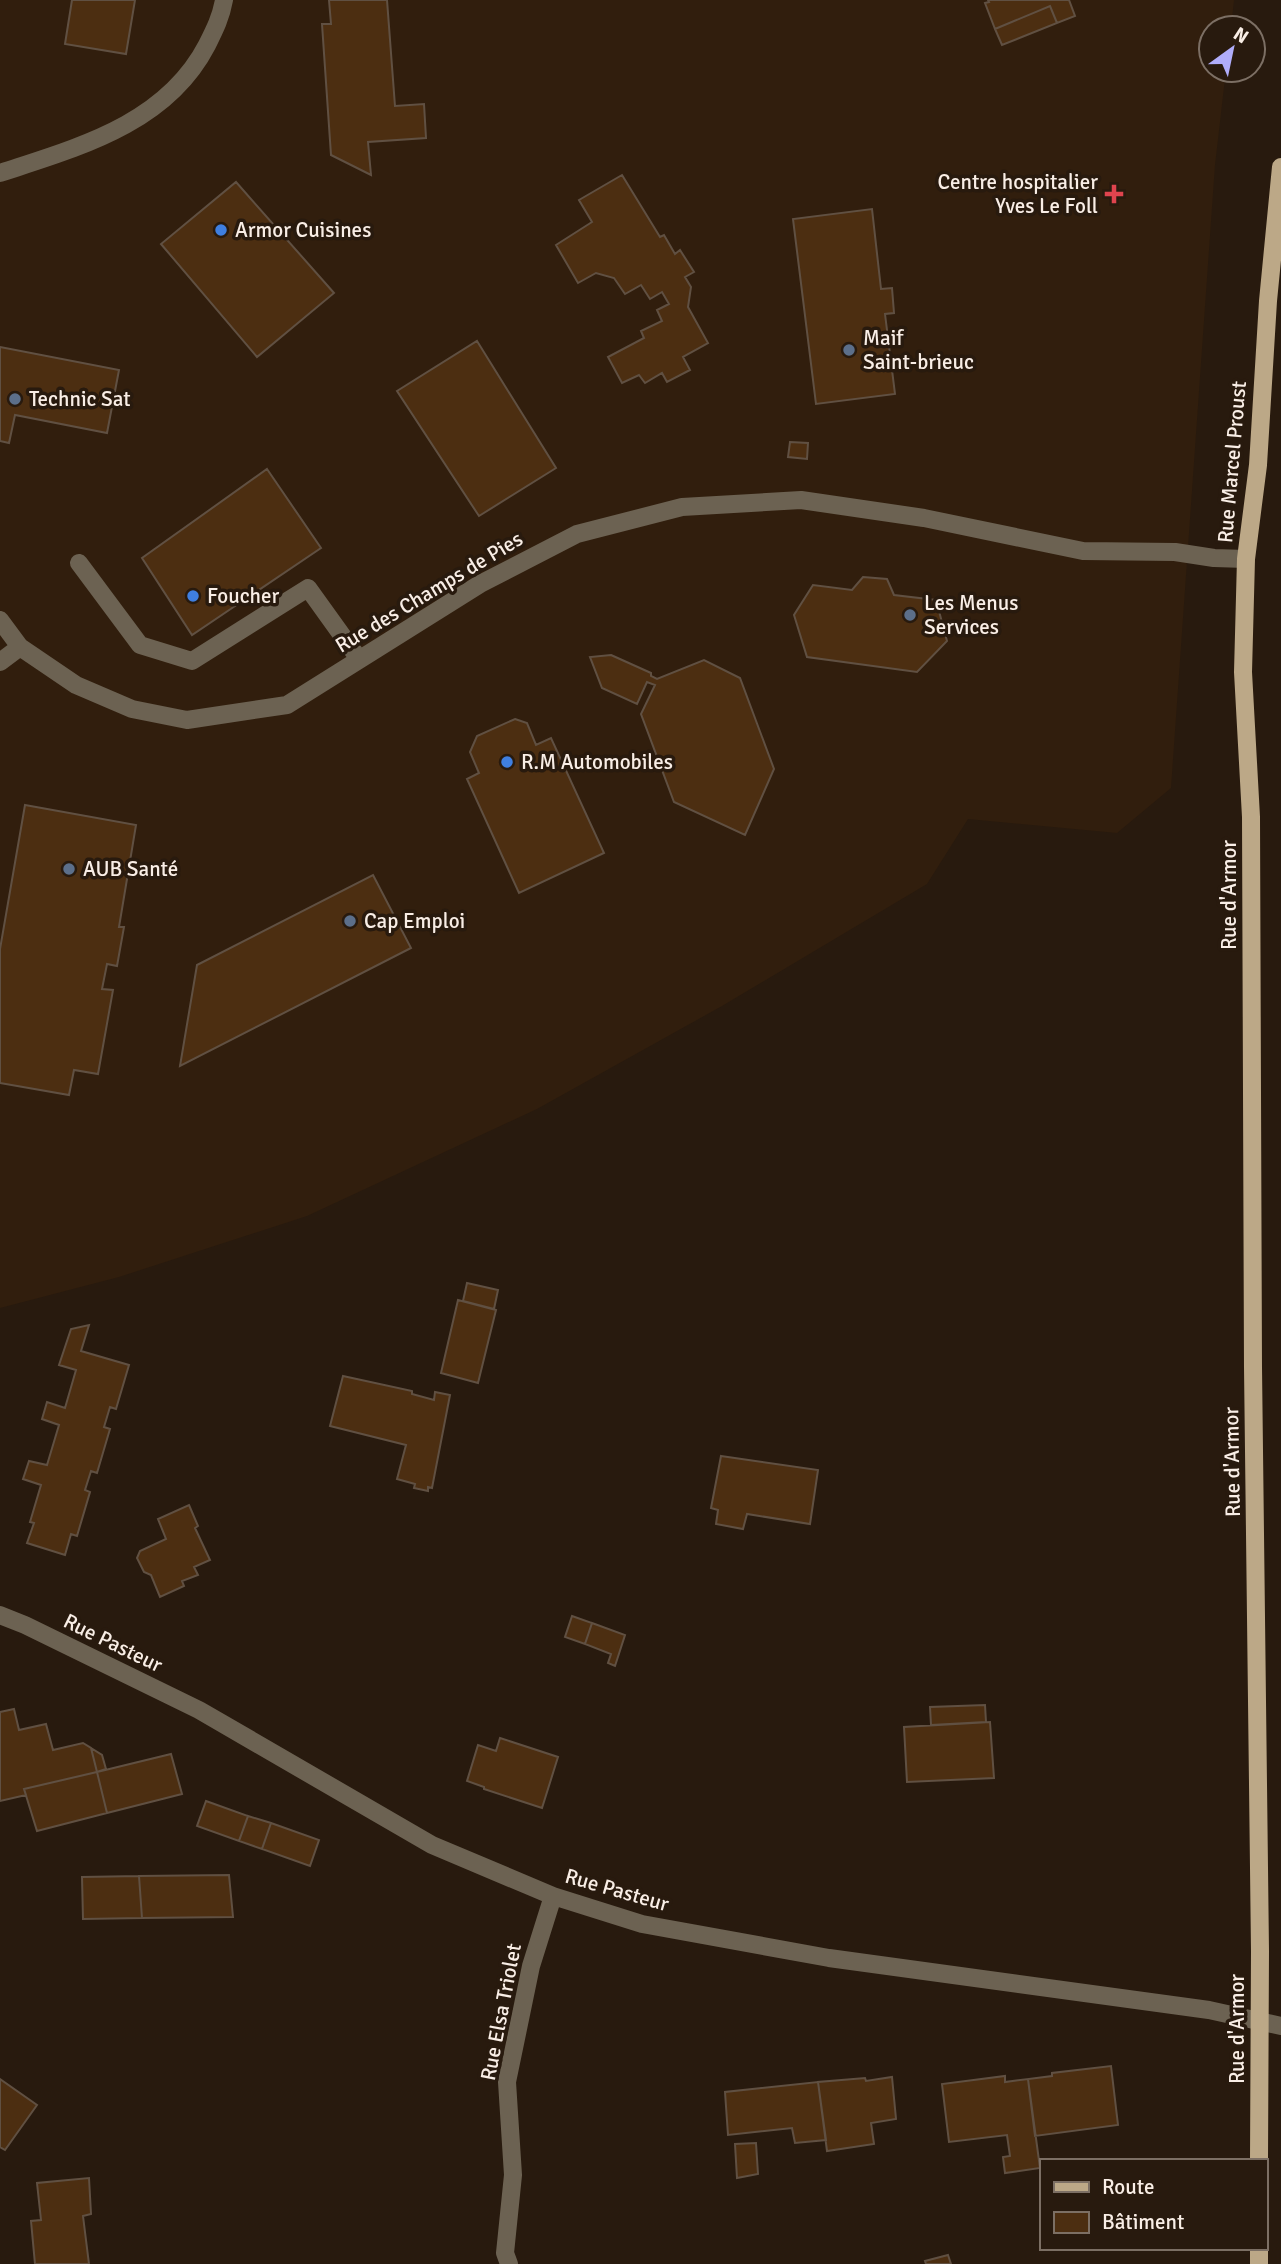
<svg xmlns="http://www.w3.org/2000/svg" width="1281" height="2264" font-family="Signika,sans-serif">
  <rect width="100%" height="100%" fill="#281a0e"/>
  <path fill="#311e0d" d="M0 0H1234L1231 28H1211V70H1226L1215 165 1171 788 1117 833 968 819 927 884 722 1006 537 1109 307 1216 119 1277 0 1308Z"/>
  <path fill="#4c2e11" stroke="#605042" stroke-width="2" d="M72 0H135L126 54 65 44Z
    M329 0H387L395 106 424 104 426 138 368 142 371 175 331 155 322 24H331Z
    M988 0H1069L1075 16 1057 23 1050 6 995 29 985 3 989 2Z
    M1050 6 1057 23 1002 45 995 29Z
    M622 175 660 237 664 235 675 254 680 250 694 272 685 277 691 287 688 307 708 343 683 357 690 370 667 382 662 373 645 383 639 375 622 383 608 357 644 338 641 331 662 321 657 310 669 304 662 292 650 299 641 285 625 294 614 278 596 273 578 283 556 245 592 222 579 200Z
    M236 182 334 293 257 357 161 244Z
    M872 209 881 289 892 288 894 313 885 314 895 394 816 404 793 219Z
    M477 341 556 468 479 516 397 391Z
    M0 347 119 370 107 433 15 415 9 443 0 441Z
    M790 442 808 443 807 459 788 457Z
    M267 469 321 548 192 635 142 558Z
    M863 577 887 579 894 595 936 600 947 641 917 672 807 657 794 615 813 585 852 590Z
    M611 655 651 673V676L657 679 704 660 740 678 774 769 745 835 674 802 641 714 655 685 647 682 637 704 602 688 590 657Z
    M515 719 527 723 536 745 551 738 604 853 519 893 467 779 479 773 470 752 477 736Z
    M25 805 136 825 119 927H124L117 966 107 964 102 989 113 990 98 1074 74 1070 69 1095 0 1083V949Z
    M373 875 411 948 180 1066 197 965Z
    M467 1283 498 1290 494 1309 463 1301Z
    M458 1300 496 1310 478 1383 441 1373Z
    M89 1325 81 1351 129 1365 116 1409 110 1407 104 1427 110 1429 97 1473 91 1471 85 1490 90 1492 77 1536 71 1534 65 1555 27 1543 34 1523 30 1522 41 1485 23 1479 29 1461 47 1465 59 1425 42 1419 47 1402 65 1408 76 1370 59 1365 71 1329Z
    M343 1376 412 1391V1394L434 1400 435 1392 450 1395 432 1488 428 1487V1491L414 1488 415 1484 397 1479 406 1445 330 1426Z
    M721 1456 818 1470 810 1524 747 1514 743 1529 716 1524 718 1510 711 1508Z
    M189 1505 198 1526 195 1528 210 1560 194 1567 198 1575 182 1581 184 1586 160 1597 151 1575 144 1572 137 1558 140 1551 166 1539 158 1519Z
    M572 1616 592 1623 585 1644 565 1637Z
    M592 1623 625 1635 615 1666 608 1663 611 1654 585 1644Z
    M985 1705 986 1722 931 1725 930 1707Z
    M14 1709 19 1730 46 1724 53 1750 83 1743 91 1748 97 1772 24 1789 26 1795 0 1801V1712Z
    M990 1722 994 1778 907 1782 904 1727Z
    M500 1738 558 1757 542 1808 484 1789V1787L467 1781 478 1745 496 1751Z
    M91 1748 102 1755 106 1769 97 1772Z
    M171 1754 182 1794 107 1813 97 1772Z
    M97 1772 107 1813 37 1831 24 1789Z
    M206 1801 248 1816 239 1841 197 1826Z
    M248 1816 271 1823 262 1849 239 1841Z
    M271 1823 319 1840 310 1866 262 1849Z
    M229 1875 233 1917 142 1918 139 1876Z
    M139 1876 142 1918 83 1919 82 1877Z
    M1111 2066 1118 2125 1035 2136 1028 2079 1052 2076V2073Z
    M1005 2076V2082L1028 2079 1040 2168 1005 2173 1003 2157 1010 2156 1007 2135 949 2142 942 2084Z
    M892 2077 896 2119 871 2123 874 2144 827 2151 818 2082 865 2078 866 2081Z
    M0 2079 37 2105 5 2150 0 2147Z
    M818 2082 826 2140 795 2143 792 2128 728 2135 725 2092Z
    M756 2143 758 2174 737 2178 735 2144Z
    M89 2178 91 2214 83 2216 89 2264H35L31 2221 41 2220 37 2183Z
    M948 2255 951 2264H926L925 2261Z"/>
  <g fill="none" stroke-linecap="round" stroke-linejoin="round">
    <path stroke="#6c6252" stroke-width="18" d="M0 173C79 147 166 124 207 45 215 29 221 17 224 0
      M79 563 140 645 192 661 308 588 359 659
      M0 620 20 647 76 685 132 709 187 720 287 705 480 584 577 534 682 507 801 500 924 518 1083 551 1175 552 1214 558 1246 559
      M0 662 20 647
      M0 1615 25 1625 199 1710 432 1845 553 1896 642 1924 829 1958 1209 2010 1281 2026
      M509 2264 505 2253 513 2175 507 2082 531 1966 553 1896"/>
    <path stroke="#bca887" stroke-width="18" d="M1259 2161 1260 1951 1253 1367 1251 817 1243 672 1246 559 1258 465 1268 301 1281 167
      M1259 2264V2248"/>
  </g>
  <path fill="#e0444e" stroke="#281a0e" stroke-width="2.5" d="M1110.5 183.5h7v7h7v7h-7v7h-7v-7h-7v-7h7z"/>
  <g fill="#3f7fe0" stroke="#281a0e" stroke-width="2.5">
    <circle cx="221" cy="230" r="7"/>
    <circle cx="193" cy="596" r="7"/>
    <circle cx="507" cy="762" r="7"/>
  </g>
  <g fill="#5c6f8a" stroke="#281a0e" stroke-width="2.5">
    <circle cx="849" cy="350" r="7"/>
    <circle cx="15" cy="399" r="7"/>
    <circle cx="910" cy="615" r="7"/>
    <circle cx="69" cy="869" r="7"/>
    <circle cx="350" cy="921" r="7"/>
  </g>
  <g text-anchor="middle" dominant-baseline="central" stroke-width="7" stroke-linejoin="round" paint-order="stroke">
    <g font-size="21" fill="#f9eee6" stroke="#281a0e" text-anchor="start">
      <text x="1098" y="182" text-anchor="end">Centre hospitalier<tspan x="1098" dy="24">Yves Le Foll</tspan></text>
      <text x="235" y="230">Armor Cuisines</text>
      <text x="863" y="338">Maif<tspan x="863" dy="24">Saint-brieuc</tspan></text>
      <text x="29" y="399">Technic Sat</text>
      <text x="207" y="596">Foucher</text>
      <text x="924" y="603">Les Menus<tspan x="924" dy="24">Services</tspan></text>
      <text x="521" y="762">R.M Automobiles</text>
      <text x="83" y="869">AUB Santé</text>
      <text x="364" y="921">Cap Emploi</text>
    </g>
    <g font-size="21" fill="#f9eee6" stroke="#281a0e">
      <text transform="translate(1232 462) rotate(-85)">Rue Marcel Proust</text>
      <text transform="translate(429 592) rotate(-31)">Rue des Champs de Pies</text>
      <text transform="translate(1229 895) rotate(-90)">Rue d'Armor</text>
      <text transform="translate(1232 1462) rotate(-91)">Rue d'Armor</text>
      <text transform="translate(113 1643) rotate(26)">Rue Pasteur</text>
      <text transform="translate(617 1890) rotate(16)">Rue Pasteur</text>
      <text transform="translate(501 2012) rotate(-79)">Rue Elsa Triolet</text>
      <text transform="translate(1237 2029) rotate(-90)">Rue d'Armor</text>
    </g>
  </g>
  <rect x="1040" y="2159" width="228" height="91" fill="#281a0e" stroke="#7c6f64" stroke-width="2"/>
  <rect x="1054" y="2182" width="35" height="10" fill="#bca887" stroke="#7c6f64" stroke-width="2"/>
  <text x="1102" y="2194" font-size="21" fill="#f9eee6">Route</text>
  <rect x="1054" y="2212" width="35" height="21" fill="#4c2e11" stroke="#7c6f64" stroke-width="2"/>
  <text x="1102" y="2229" font-size="21" fill="#f9eee6">Bâtiment</text>
  <g transform="translate(1232 49) rotate(33)"><circle r="33" fill="#281a0e" stroke="#7c6f64" stroke-width="2"/>
  <path d="M0-5L12 26L0 18L-12 26Z" fill="#b0adfa"/>
  <text y="-10" font-size="19" font-weight="bold" text-anchor="middle" fill="#f9eee6">N</text>
  </g>
</svg>
